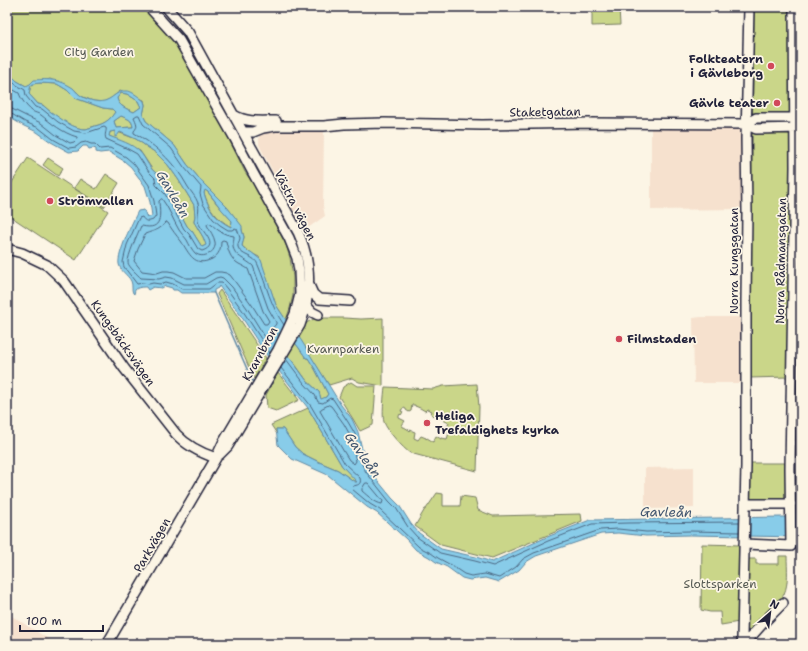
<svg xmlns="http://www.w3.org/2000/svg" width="808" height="651" font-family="'Shantell Sans',sans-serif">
  <rect width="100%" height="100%" fill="#fcf5e5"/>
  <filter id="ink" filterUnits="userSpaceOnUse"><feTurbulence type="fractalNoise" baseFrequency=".025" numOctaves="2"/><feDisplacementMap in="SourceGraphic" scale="8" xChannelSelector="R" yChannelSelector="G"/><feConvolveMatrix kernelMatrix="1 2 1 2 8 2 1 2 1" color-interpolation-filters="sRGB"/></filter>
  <g filter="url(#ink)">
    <path fill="#f6e1ce" d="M799 33H801V111H799Z
      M324 129 323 206 325 216 305 230 297 218 259 145V133L271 130Z
      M651 129H743L742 209 651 210Z
      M701 317H739L740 320H746V383H694L693 318Z
      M694 467V508L645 509V468Z
      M7 613 47 638 55 644H7Z"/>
    <path fill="#cad689" stroke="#767c62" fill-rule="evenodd" d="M7 7H143L150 13 169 33 184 56 229 139 245 172 256 188 286 245 290 258 293 277V295L290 308 286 320 276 305 259 257 249 252 242 246 244 237 241 226 227 207 203 183 187 164 174 145 146 121 143 115 145 105 144 100 120 91 110 99 103 102 93 101 81 96 74 89 50 79 26 86 17 81 7 71Z
      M592 7H619L620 25 592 26Z
      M754 7H791L788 377 749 378Z
      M40 83 57 84 67 90 75 98 103 108 112 109 115 112C110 120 104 124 95 126 92 127 89 128 86 129 73 130 52 114 43 105L38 104 29 94C31 84 30 84 40 83Z
      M121 93 127 94 138 101 141 107 134 112C127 109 118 106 117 98Z
      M121 116C128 119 132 119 133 127L116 128 114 121Z
      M115 131 136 139 156 153 168 165 178 179 194 205 195 216 194 222 203 237 207 245 202 247 192 231 187 226 168 191 160 183 156 174 152 169 140 151 109 136 110 132Z
      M28 158 108 211 76 260 7 214V190Z
      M48 158 63 168 58 176 43 165Z
      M106 174 119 183 104 207 74 188 80 179 96 189Z
      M205 190 208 192 217 204 232 221 231 227C216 218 209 209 204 193Z
      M220 290 266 358 254 379 217 294Z
      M318 318H344L361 319 383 318V386L359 382 352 378 329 385 298 337C304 326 305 321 318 318Z
      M282 331C293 338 299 348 306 358H308L315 369 328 394 326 397 321 400 319 392 307 381 295 364 284 352 278 344V334Z
      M278 373 299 400 276 411 267 408 266 395Z
      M351 382 357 386H376L373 425 360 431 353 419 339 397 343 387Z
      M477 384 479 407 477 471 410 453C403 448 387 431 384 422 382 417 384 394 385 387L433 389 443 386ZM412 405H415V406L420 408 425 411 427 409 432 411 431 414 436 417 437 416V417L442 419H443V420L449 423 446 429 449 433 447 439 441 438V439L436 436 434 440V441L432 442V441L427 438 426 439V438L421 436 418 440 414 438 415 432 410 430V431L409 430 404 427H403L402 425 405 421 399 418V416L400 414 401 415 403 412 401 411 402 409 404 408 406 409V410L409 412 411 411Z
      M308 408 342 466 358 482H355L338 470 319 462 303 454 295 447 283 429H276L277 434 271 425Z
      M749 463H791V500H749Z
      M437 493 443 494V506H460L461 496 475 498 478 510 493 516 581 514 582 521 492 558 441 545 415 526 425 509H426Z
      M702 544 740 545 739 622 721 625 720 612H710L701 610Z
      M779 556H787C787 568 789 583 784 594 777 608 763 618 752 629L747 631 748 559H756V564H779Z"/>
    <path fill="#88cce9" stroke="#5f88a3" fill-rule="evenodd" d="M7 71 17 81 26 86 30 84 34 80C50 79 59 79 73 88 75 90 77 93 80 95 83 98 90 100 94 101 112 105 114 89 128 91 133 92 139 97 144 101L145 105 143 115 146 121 174 145 187 164 203 183 227 207 242 226V230L244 237 242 246 247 251 251 252 261 260 276 305 286 320 301 340 341 405 352 419 358 432 365 462 369 470 392 498 399 505 411 524 419 533 441 549 476 557 492 562 547 537 590 520 783 517 801 518V537L690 535 646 536 618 533 601 534 536 556 526 562 519 570 499 582 485 578 470 580 462 578 447 567 436 562 429 557 416 550 406 539 377 513 367 507 328 475 292 459 278 445 276 429H283L295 447 303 454 319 462 338 470 355 482H357L342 466 308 408 268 357 239 313 219 286 218 288 214 290V293H181L177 290H173L172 288 165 286 162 288 153 287 148 290 146 287C142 287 138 287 135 290L134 294 133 293C131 289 133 285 131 281 128 275 120 271 119 264 117 254 133 221 138 211L144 210 147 218 152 216 150 202 145 186 131 167 124 161 109 152 100 153 96 152V149L93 148 89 149 87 146H83L78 151 69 152 51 142 37 132 24 126 7 116ZM40 83 57 84 67 90 75 98 103 108 112 109 115 112C110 120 104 124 95 126 93 127 89 128 86 129 75 130 60 118 51 112 45 108 45 105 38 104L29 94C31 84 30 84 40 83ZM121 93 127 94 138 101 141 107 134 112C127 109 118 106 117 98ZM121 116C128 119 132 119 133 127L116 128 114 121ZM115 131V137L117 136 120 132 136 139 156 153 168 165 178 179 194 205 195 216 194 222 203 237 206 245 202 247 192 231 187 226 168 191 160 183 159 174C150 172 146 158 140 152 133 144 119 140 109 136L110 132ZM205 190 208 192 222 210 232 221 231 227C216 220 208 208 204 193ZM282 331C293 338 299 348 306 358H308L315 369 328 394 326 397 321 399 319 392 307 381 290 358 283 352 278 340V334Z"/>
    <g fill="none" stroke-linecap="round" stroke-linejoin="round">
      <path stroke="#4b6681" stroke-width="1" d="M7 76 15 84 25 90 26 96 35 107 42 109 58 122 74 131 86 133 104 127 106 128C107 131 104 134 106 139L128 149 137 154 149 172 155 178 156 185 165 194 184 229 189 234 198 249 202 251C221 245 200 231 198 221 197 216 200 209 198 203 196 197 191 192 188 187 186 184 184 180 182 177 170 159 153 143 134 133V131C139 126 136 122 134 117L137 115H139L143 124 171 148 184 167 201 187 200 194 203 204 213 219 220 225 228 230H232L235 228 237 229C238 231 239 235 240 238 240 241 237 243 238 247 241 257 255 255 258 265 267 286 270 305 284 325
        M7 84 12 89 19 93C21 99 26 106 32 111 35 113 38 113 41 115 51 123 63 133 77 137V139L74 142 70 143 56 135 41 123 28 117 12 109 7 108
        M7 113H10L25 122 39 128 53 139 69 148 76 147 81 143 86 142 91 144H95L100 149 110 148 126 157 134 164 149 185 154 201 156 216 153 220C148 222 145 222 142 217L139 218 127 245 123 262 124 267 137 284 143 283 149 284 153 283 160 284 166 282 173 284 182 289H209L217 283H222L227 289 243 311 270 353
        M162 199C169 208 173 220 179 230 181 233 184 236 187 240 189 244 192 250 195 253 203 260 217 252 215 242 214 236 210 231 207 225L208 223C212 224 215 228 218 230 224 234 228 235 234 236 234 239 233 242 233 246 234 257 246 259 253 266L268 308 276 322V324L270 331 268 338 265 337 247 308 232 287 223 278 220 277 216 278 206 284H184L172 278 166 277 159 279 141 278C138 275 129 267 128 263 127 257 138 233 141 226H142C163 231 160 215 159 201L160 200Z
        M166 222 168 223C172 230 176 235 181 241 189 253 194 268 212 259 219 255 221 249 221 241L223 240 226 241C228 250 230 259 239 264 243 266 245 267 248 269L263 311 269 321 267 324H264L252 305 236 283 230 275 226 273 221 272H215L204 278H186L174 272 168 271H163L157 273 142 271 134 261 138 249 145 234C155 230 159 231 166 222Z
        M286 359 304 383 315 395 318 402 323 403 330 398 333 399 348 422 355 434 361 462 366 472 389 501 396 508 408 527 417 537 440 553 475 561 493 566 548 541 592 524 628 523 739 522
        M281 368 311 406 345 464 360 478C362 485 357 485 353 486L352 489 370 504 380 510 419 547 431 553 438 558 449 564 464 574 471 576 485 574 499 578 516 567 523 559 534 553 600 530 618 529 646 532 690 531 739 532
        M329 405 331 406 344 424 350 435 356 461 354 464 353 463 349 460 344 452 320 411 321 409Z
        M366 483H368L383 501 382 504C375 503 368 496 362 491V489Z"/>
      <path stroke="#5f88a3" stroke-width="1.5" d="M214 293 254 385"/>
      <g stroke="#22223b" stroke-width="12">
        <path id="secondary" d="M166 7 188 32 298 232C312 263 312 293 300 325L228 446 219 455
          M234 115C247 123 262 121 276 121
          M746 124 756 118H801
          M243 132H253L263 128 275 126H324L344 124 385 123 482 125 589 123 746 124 756 129 801 128
          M7 249 22 253 47 265 64 281 124 368 176 434C187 446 201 453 216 458
          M309 285 313 294 319 299 350 301
          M304 303 312 312 318 315
          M745 504H791
          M744 544 791 546 790 468 795 167 794 7
          M748 640 764 622 783 603
          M107 644 216 458 223 443 278 350 289 327 295 314 300 294 299 271 297 258 289 238 253 173 234 137 179 40 149 7
          M744 644 742 638 746 466V300L747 213 746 138 749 7"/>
      </g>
      <use href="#secondary" stroke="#fcf5e5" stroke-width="9"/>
    </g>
  </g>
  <g fill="#d1495b" stroke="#fcf5e5" stroke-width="1.5">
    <circle cx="771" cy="66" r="4"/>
    <circle cx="777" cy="103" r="4"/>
    <circle cx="50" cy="201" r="4"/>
    <circle cx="619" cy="339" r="4"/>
    <circle cx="427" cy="423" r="4"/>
  </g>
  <g text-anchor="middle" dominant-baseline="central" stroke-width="3.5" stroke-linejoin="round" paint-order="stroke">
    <g font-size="12" fill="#545852" stroke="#fcf5e5">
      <text x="99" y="52">City Garden</text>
      <text x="343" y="349">Kvarnparken</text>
      <text x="720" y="584">Slottsparken</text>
    </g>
    <g font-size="12" font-weight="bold" fill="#22223b" stroke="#fcf5e5" text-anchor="start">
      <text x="763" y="59" text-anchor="end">Folkteatern<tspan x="763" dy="14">i Gävleborg</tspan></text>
      <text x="769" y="103" text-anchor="end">Gävle teater</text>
      <text x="58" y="201">Strömvallen</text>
      <text x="627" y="339">Filmstaden</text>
      <text x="435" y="416">Heliga<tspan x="435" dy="14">Trefaldighets kyrka</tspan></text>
    </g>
    <g font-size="12" fill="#22223b" stroke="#fcf5e5">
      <text transform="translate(545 112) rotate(-1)">Staketgatan</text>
      <text transform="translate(295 205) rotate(63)">Västra vägen</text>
      <text transform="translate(734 261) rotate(-90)">Norra Kungsgatan</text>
      <text transform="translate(781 261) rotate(-89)">Norra Rådmansgatan</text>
      <text transform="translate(123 343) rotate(55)">Kungsbäcksvägen</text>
      <text transform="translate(260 354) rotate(-61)">Kvarnbron</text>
      <text transform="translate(152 545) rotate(-60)">Parkvägen</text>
    </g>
    <g font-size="13" font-style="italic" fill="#41556f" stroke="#fcf5e5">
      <text transform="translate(173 194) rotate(60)">Gavleån</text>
      <text transform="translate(363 455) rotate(55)">Gavleån</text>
      <text transform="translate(666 512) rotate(1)">Gavleån</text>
    </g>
  </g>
  <rect width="808" height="651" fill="none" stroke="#fcf5e5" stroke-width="24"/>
  <rect x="12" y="12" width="784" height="627" fill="none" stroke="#22223b" stroke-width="1.5" filter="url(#ink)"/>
  <g transform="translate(770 613) rotate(28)" stroke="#fcf5e5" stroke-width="3" paint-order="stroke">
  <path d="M0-3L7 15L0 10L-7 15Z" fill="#22223b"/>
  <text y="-6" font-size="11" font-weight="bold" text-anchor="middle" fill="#22223b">N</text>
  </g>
  <path d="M20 625v6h83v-6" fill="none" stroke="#22223b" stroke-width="2"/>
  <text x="26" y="625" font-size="12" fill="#22223b" stroke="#fcf5e5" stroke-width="3" paint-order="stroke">100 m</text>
</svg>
